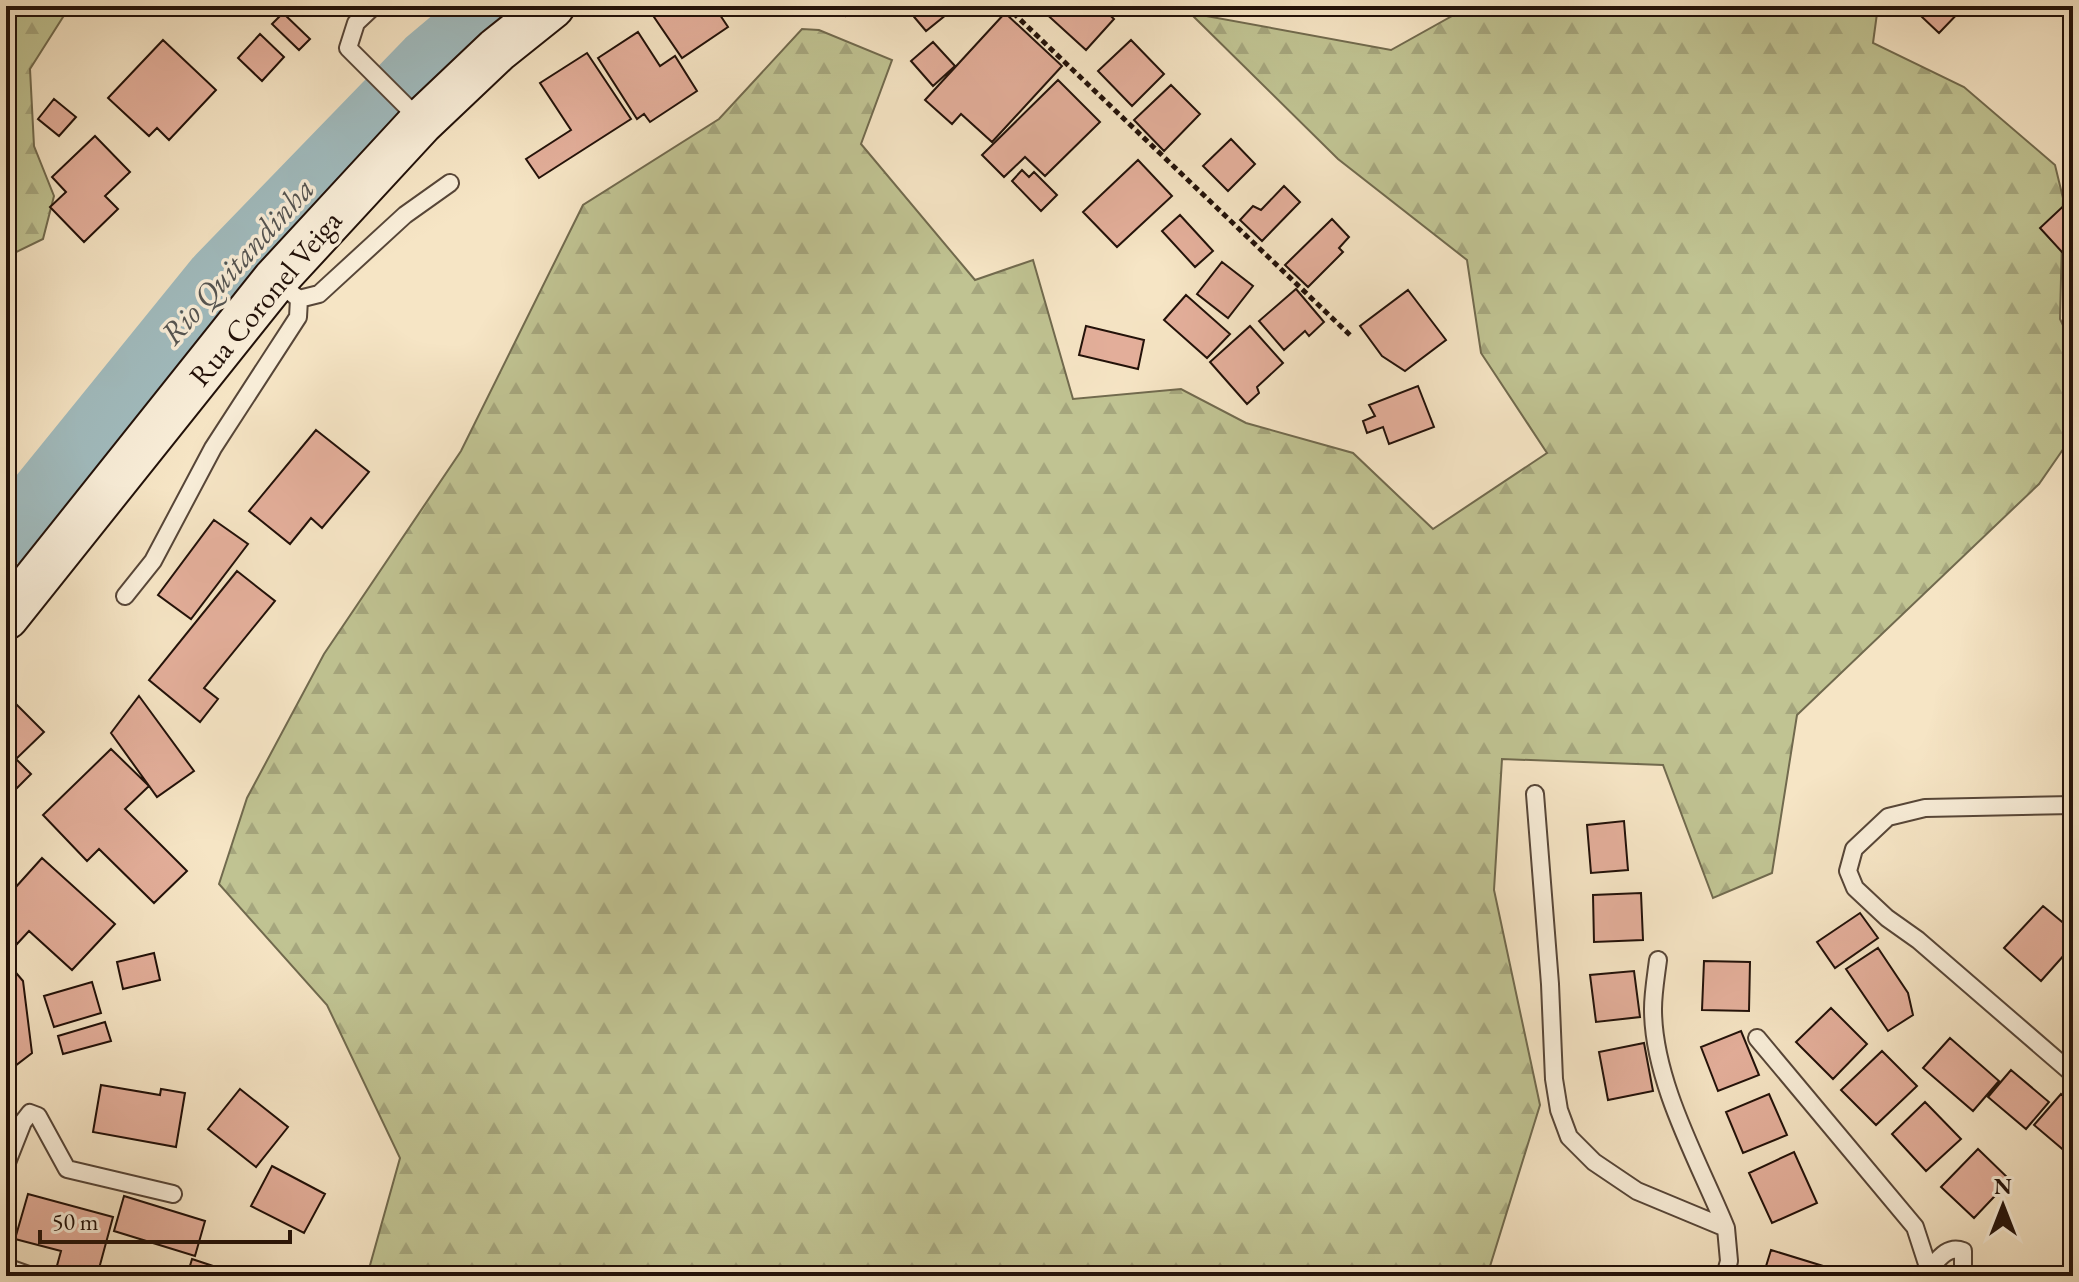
<svg xmlns="http://www.w3.org/2000/svg" width="2079" height="1282" font-family="'EB Garamond',serif">
  <defs>
    <pattern id="forest-firs" width="22" height="20" patternUnits="userSpaceOnUse" patternTransform="scale(2)"><rect width="22" height="20" fill="#c0c392"/><path d="M5 1l3.5 6h-7zM16 11l3.5 6h-7z" fill="#a5a67d"/></pattern>
  </defs>
  <rect width="100%" height="100%" fill="#f6e5c5"/>
  <filter id="stains"><feTurbulence type="fractalNoise" baseFrequency=".0025" numOctaves="4"/><feColorMatrix values="0 0 0 0 .2 0 0 0 0 .09 0 0 0 0 .02 0 0 0 .5 -.17"/></filter>
  <radialGradient id="worn" r=".72"><stop offset=".6" stop-color="#630" stop-opacity="0"/><stop offset="1" stop-color="#630" stop-opacity=".3"/></radialGradient>
  <path fill="url(#forest-firs)" stroke="#716a4e" stroke-width="2" d="M6 6H70L30 69 34 146 54 196 43 239 6 257Z
    M1470 6H1878L1873 43 1964 87 2055 165 2063 198 2060 319 2073 346V435L2039 484 1797 715 1772 873 1713 898 1663 765 1502 759 1494 890 1540 1105 1487 1276H367L400 1158 327 1005 219 884 247 798 324 654 461 451 583 205 719 119 802 29 819 30 892 60 861 144 975 280 1033 260 1073 399 1181 389 1246 423 1353 453 1433 529 1547 453 1481 353 1467 260 1338 159 1190 13 1391 50Z"/>
  <g fill="none" stroke-linecap="round" stroke-linejoin="round">
    <path stroke="#a1bcbf" stroke-width="60" d="M6 536 216 277 426 60 490 6"/>
  </g>
  <path fill="#e4af9b" stroke="#221109" stroke-width="2" d="M670 6H714L728 27 682 58 654 17Z
    M843 6H873L846 16Z
    M917 6H957L926 31 910 12Z
    M1046 6H1100L1114 19 1086 50 1042 10Z
    M1933 6H1965L1939 33 1922 17Z
    M283 13 310 39 299 50 272 24Z
    M1005 13 1062 66 992 142 961 114 952 124 925 100Z
    M638 32 660 66 675 56 697 91 650 122 644 114 637 119 598 58Z
    M260 34 284 57 262 81 238 58Z
    M163 40 216 90 169 140 157 128 149 136 108 98Z
    M1131 40 1164 74 1132 106 1098 71Z
    M933 42 955 66 933 86 911 61Z
    M587 53 631 119 539 178 526 159 571 130 540 83Z
    M1058 80 1100 122 1045 176 1025 157 1004 177 982 155Z
    M1171 85 1200 114 1164 151 1134 120Z
    M54 99 76 117 59 136 38 119Z
    M95 136 130 172 105 196 118 209 84 242 50 207 66 192 52 177Z
    M1231 139 1255 164 1228 191 1203 166Z
    M1138 160 1172 196 1117 247 1083 212Z
    M1022 170 1029 177 1034 172 1057 195 1041 211 1012 181Z
    M1284 186 1300 202 1262 241 1240 220 1253 206 1261 210Z
    M2073 197V264L2040 228Z
    M1180 215 1213 251 1195 267 1162 231Z
    M1332 219 1349 237 1339 248 1343 252 1308 287 1285 265Z
    M1222 262 1253 286 1228 318 1197 294Z
    M1296 289 1324 322 1309 336 1305 331 1284 350 1259 321Z
    M1408 290 1446 340 1405 371 1382 356 1360 326Z
    M1186 295 1230 334 1207 358 1164 320Z
    M1086 326 1144 340 1138 369 1079 355Z
    M1250 326 1283 363 1257 387 1259 393 1247 404 1210 362Z
    M1418 386 1434 427 1389 444 1383 427 1367 433 1363 421 1375 416 1369 405Z
    M316 430 369 472 322 528 311 518 290 544 249 511Z
    M214 520 248 544 191 619 158 595Z
    M237 571 275 601 204 688 218 699 200 722 149 680Z
    M139 696 194 771 157 797 111 733Z
    M11 699 44 732 16 759 31 774 6 799V704Z
    M111 749 149 786 125 809 187 871 154 903 99 849 87 861 43 815Z
    M1624 821 1628 870 1591 873 1587 825Z
    M42 858 115 924 72 970 29 931 17 944 6 934V898Z
    M1641 893 1643 940 1594 942 1593 895Z
    M2043 906 2073 931V945L2041 981 2004 948Z
    M1860 913 1878 938 1835 968 1817 942Z
    M1878 948 1908 993 1913 1015 1888 1031 1846 969Z
    M154 953 160 980 123 989 117 962Z
    M6 961 23 981 32 1053 15 1066 6 1055Z
    M1704 961 1750 962 1749 1011 1702 1010Z
    M1634 971 1640 1017 1596 1022 1590 975Z
    M92 982 101 1013 54 1027 44 996Z
    M1831 1008 1867 1044 1833 1079 1796 1042Z
    M105 1022 111 1041 63 1054 58 1036Z
    M1741 1031 1759 1075 1718 1091 1701 1047Z
    M1950 1038 1999 1081 1973 1111 1923 1068Z
    M1644 1043 1653 1091 1608 1100 1599 1052Z
    M1882 1051 1917 1086 1876 1125 1841 1090Z
    M2011 1070 2049 1102 2026 1129 1988 1097Z
    M101 1085 160 1095 161 1089 185 1093 176 1147 93 1132Z
    M240 1089 288 1127 256 1167 208 1129Z
    M1769 1094 1787 1135 1743 1153 1726 1112Z
    M2061 1094 2073 1105V1158L2034 1125Z
    M1925 1102 1961 1139 1926 1171 1892 1134Z
    M1978 1149 2010 1180 1974 1218 1941 1187Z
    M1794 1152 1817 1203 1772 1223 1749 1173Z
    M272 1166 325 1194 304 1233 251 1206Z
    M28 1194 113 1217 97 1276H67L55 1273 61 1251 15 1239Z
    M124 1196 205 1221 195 1256 114 1231Z
    M1771 1250 1836 1270 1834 1276H1763Z
    M192 1259 219 1268 217 1276H187Z"/>
  <g fill="none" stroke-linecap="round" stroke-linejoin="round">
    <g stroke="#574638" stroke-width="20">
      <path id="service" d="M374 6 356 23 348 48 420 120
        M299 299 319 294 405 215 450 183
        M125 596 153 561 213 448 298 317 299 299 276 281
        M1535 794 1550 984 1554 1079 1559 1110 1569 1137 1594 1162 1637 1191 1726 1228 1729 1261 1725 1276
        M2073 805 1925 808 1888 817 1854 849 1848 871 1855 888 1887 918 1918 940 2073 1074
        M1658 960C1656 976 1653 993 1653 1009 1653 1082 1699 1162 1726 1228
        M1757 1038 1915 1227 1929 1270
        M6 1165 23 1122 30 1113 38 1116 67 1169 173 1194
        M6 1267 31 1276
        M1925 1274C1936 1263 1946 1244 1963 1251V1276"/>
    </g>
    <g stroke="#221109" stroke-width="48">
      <path id="secondary" d="M6 617 275 280 421 122 497 50 552 6"/>
    </g>
    <path stroke="#221109" stroke-width="5" stroke-dasharray="6 4" stroke-linecap="butt" d="M1006 6 1352 337"/>
    <use href="#service" stroke="#f9eed9" stroke-width="16"/>
    <use href="#secondary" stroke="#f9eed9" stroke-width="44"/>
  </g>
  <g text-anchor="middle" dominant-baseline="central" stroke-width="7" stroke-linejoin="round" paint-order="stroke">
    <g font-size="30" fill="#221109" stroke="#f9eed9">
      <text transform="translate(265 298) rotate(-50)">Rua Coronel Veiga</text>
    </g>
    <g font-size="32" font-style="italic" fill="#555552" stroke="#f9eed9">
      <text transform="translate(237 261) rotate(-48)">Rio Quitandinha</text>
    </g>
  </g>
  <rect width="2079" height="1282" fill="none" stroke="#f6e5c5" stroke-width="32"/>
  <rect x="8" y="8" width="2063" height="1266" fill="none" stroke="#221109" stroke-width="4"/>
  <rect x="16" y="16" width="2047" height="1250" fill="none" stroke="#221109" stroke-width="2"/>
  <g transform="translate(2003 1206)" stroke="#f9eed9" stroke-width="6" paint-order="stroke">
  <path d="M0-6L14 30L0 20L-14 30Z" fill="#221109"/>
  <text y="-12" font-size="22" font-weight="bold" text-anchor="middle" fill="#221109">N</text>
  </g>
  <path d="M40 1230v12h250v-12" fill="none" stroke="#221109" stroke-width="4"/>
  <text x="52" y="1230" font-size="24" fill="#221109" stroke="#f9eed9" stroke-width="6" paint-order="stroke">50 m</text>
  <rect width="100%" height="100%" filter="url(#stains)"/>
  <rect width="100%" height="100%" fill="url(#worn)"/>
</svg>
